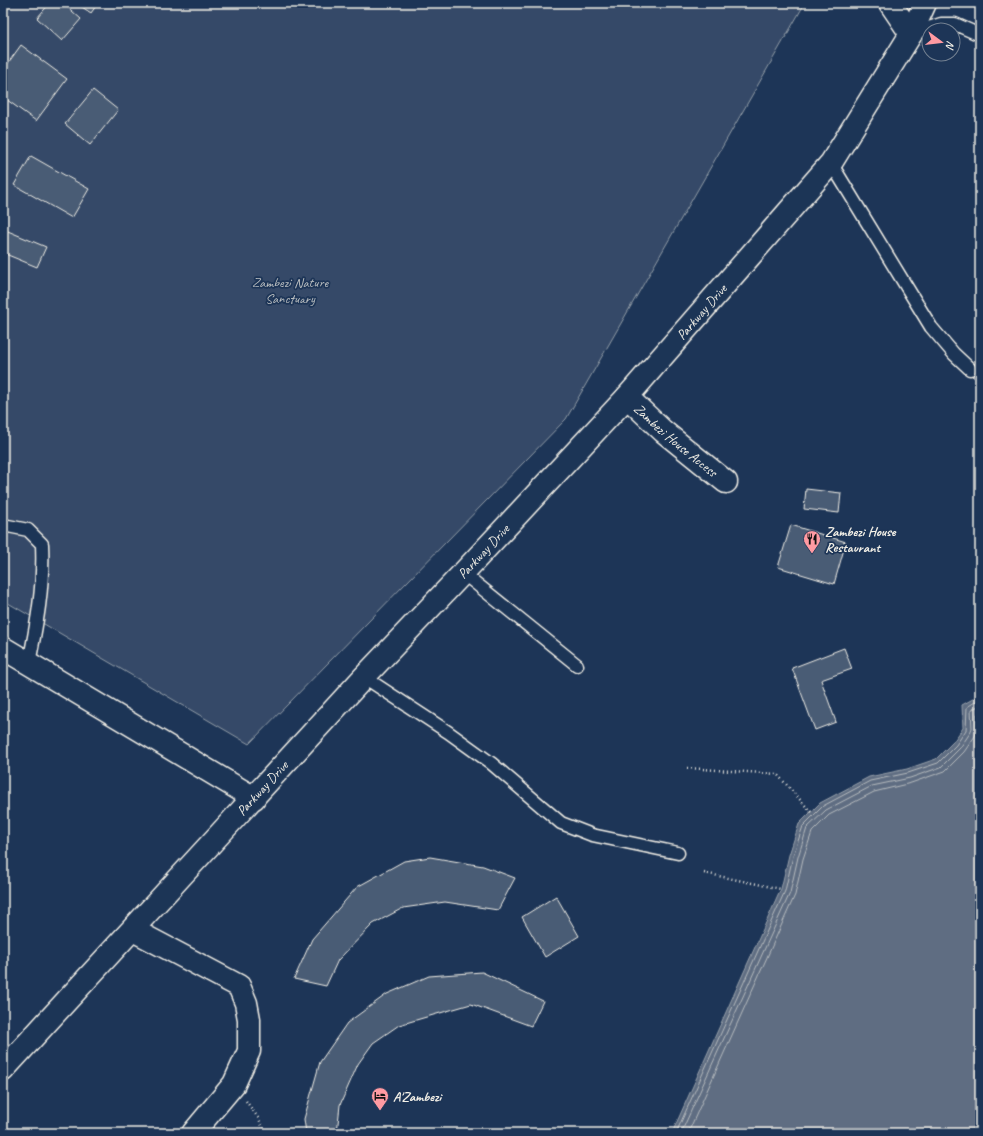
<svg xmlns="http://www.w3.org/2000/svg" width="983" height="1136" font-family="Caveat,sans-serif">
  <rect width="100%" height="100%" fill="#1d3557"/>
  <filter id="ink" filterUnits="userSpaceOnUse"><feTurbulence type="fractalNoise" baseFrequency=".025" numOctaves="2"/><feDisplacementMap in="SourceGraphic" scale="8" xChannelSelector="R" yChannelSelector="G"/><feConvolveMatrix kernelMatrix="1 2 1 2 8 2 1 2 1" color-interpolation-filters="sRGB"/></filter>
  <g filter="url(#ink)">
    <path fill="#354a67" stroke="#949ea8" d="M3 3H805L566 419 249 744 3 600Z"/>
    <path fill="#5e6d82" stroke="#9aa2ab" d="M980 695V1133H672L781 889 789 855 799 824 820 803 869 777 907 769 936 759 953 742 963 728 962 705Z"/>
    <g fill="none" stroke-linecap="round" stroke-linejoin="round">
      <path stroke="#b8bcbf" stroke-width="1" d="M676 1133 785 891 793 856 803 826 823 806 870 781 908 773 938 763 956 745 966 730 967 707 980 699
        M681 1133 790 893 798 857 807 828 826 810 872 786 910 778 941 767 960 748 970 733 972 728 971 710 980 705
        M688 1133 795 895 803 859 812 832 829 815 874 792 911 783 945 771 964 752 975 736 977 730V714L980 712"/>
    </g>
    <path fill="#485b74" stroke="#f4f1e8" d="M50 3H63L81 19 62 41 37 18Z
      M76 3H98L91 13Z
      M21 45 67 79 36 121 3 97V70Z
      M93 90 118 110 90 145 65 124Z
      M31 156 89 189 72 218 14 185Z
      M3 229 46 247 37 267 3 253Z
      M975 369 980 372 977 379 972 376Z
      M806 489 841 493 839 513 804 509Z
      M791 525 846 542 834 584 778 567Z
      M844 648 852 669 821 680 836 722 815 730 792 668Z
      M430 857 483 866 515 878 498 910 445 902 403 908 373 924 338 960 326 986 294 979 312 939 357 887 404 861Z
      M556 896 579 936 545 957 522 917Z
      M482 972 543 1001 531 1026 471 1004 399 1025 373 1043 358 1064 340 1105 337 1133H306L304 1119 320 1062 347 1023 387 994 429 976Z"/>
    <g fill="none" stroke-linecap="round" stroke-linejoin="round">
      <g stroke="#f4f1e8" stroke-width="15">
        <path id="service" d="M911 34 941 24H955L980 35
          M831 163 931 327 954 354 970 369
          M3 528 8 526 28 530 42 544C44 586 37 623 29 663
          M463 573 577 665
          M364 677 448 732 491 763 561 823 592 835 678 853"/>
      </g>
      <g stroke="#f4f1e8" stroke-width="25">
        <g id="minor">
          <path d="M890 3 911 34"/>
          <path id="s1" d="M627 397 663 431 726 482"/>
          <path d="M3 648 254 798"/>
          <path d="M133 930 239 986 246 1003 249 1019V1051L234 1084 193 1133"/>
        </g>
      </g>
      <g stroke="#f4f1e8" stroke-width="25">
        <g id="tertiary">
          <path id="s2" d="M3 1070 364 677 463 573 627 397 831 163 911 34 925 3"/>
        </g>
      </g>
      <path stroke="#f4f1e8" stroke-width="2.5" stroke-dasharray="1 3" stroke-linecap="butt" d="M687 768 777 774 811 812
        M704 873 781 889
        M246 1101 259 1119 265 1133"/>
      <use href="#service" stroke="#1d3557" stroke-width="12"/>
      <use href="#minor" stroke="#1d3557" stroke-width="22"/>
      <use href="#tertiary" stroke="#1d3557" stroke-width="22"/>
    </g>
  </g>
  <defs>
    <g id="restaurant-pin" transform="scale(0.9)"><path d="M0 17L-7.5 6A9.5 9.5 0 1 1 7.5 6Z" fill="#ff9aa2" stroke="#1d3557"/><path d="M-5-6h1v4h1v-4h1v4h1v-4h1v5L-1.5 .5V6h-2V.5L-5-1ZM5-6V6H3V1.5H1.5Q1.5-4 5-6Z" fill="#111"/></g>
    <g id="hotel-pin" transform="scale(0.9)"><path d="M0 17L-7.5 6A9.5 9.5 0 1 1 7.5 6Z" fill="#ff9aa2" stroke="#1d3557"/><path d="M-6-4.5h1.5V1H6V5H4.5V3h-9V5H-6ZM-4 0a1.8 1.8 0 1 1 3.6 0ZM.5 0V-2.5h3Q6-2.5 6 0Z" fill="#111"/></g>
  </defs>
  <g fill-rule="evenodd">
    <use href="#restaurant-pin" x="812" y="539"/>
    <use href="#hotel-pin" x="380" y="1096"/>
  </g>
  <g text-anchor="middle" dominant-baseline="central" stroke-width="3.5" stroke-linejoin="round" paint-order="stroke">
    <g font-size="14" fill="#bbbfc1" stroke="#1d3557">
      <text x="290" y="282">Zambezi Nature<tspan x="290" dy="16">Sanctuary</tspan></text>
    </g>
    <g font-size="14" fill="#f4f1e8" stroke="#1d3557">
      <text stroke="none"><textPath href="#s2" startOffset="1031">Parkway Drive</textPath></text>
      <text stroke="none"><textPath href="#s1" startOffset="65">Zambezi House Access</textPath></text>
      <text stroke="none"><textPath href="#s2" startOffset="707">Parkway Drive</textPath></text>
      <text stroke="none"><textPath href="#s2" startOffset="383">Parkway Drive</textPath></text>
    </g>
    <g font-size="14" font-weight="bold" fill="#f4f1e8" stroke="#1d3557" text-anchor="start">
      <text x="825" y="531">Zambezi House<tspan x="825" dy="16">Restaurant</tspan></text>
      <text x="393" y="1096">A'Zambezi</text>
    </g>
  </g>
  <rect width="983" height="1136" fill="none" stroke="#1d3557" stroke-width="16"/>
  <rect x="8" y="8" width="967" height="1120" fill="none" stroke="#f4f1e8" stroke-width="1.5" filter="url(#ink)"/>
  <g transform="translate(941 42) rotate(105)"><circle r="19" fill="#1d3557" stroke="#738091"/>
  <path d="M0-3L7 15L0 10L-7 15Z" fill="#ff9aa2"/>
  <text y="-6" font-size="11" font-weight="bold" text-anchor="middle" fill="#f4f1e8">N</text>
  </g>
</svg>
